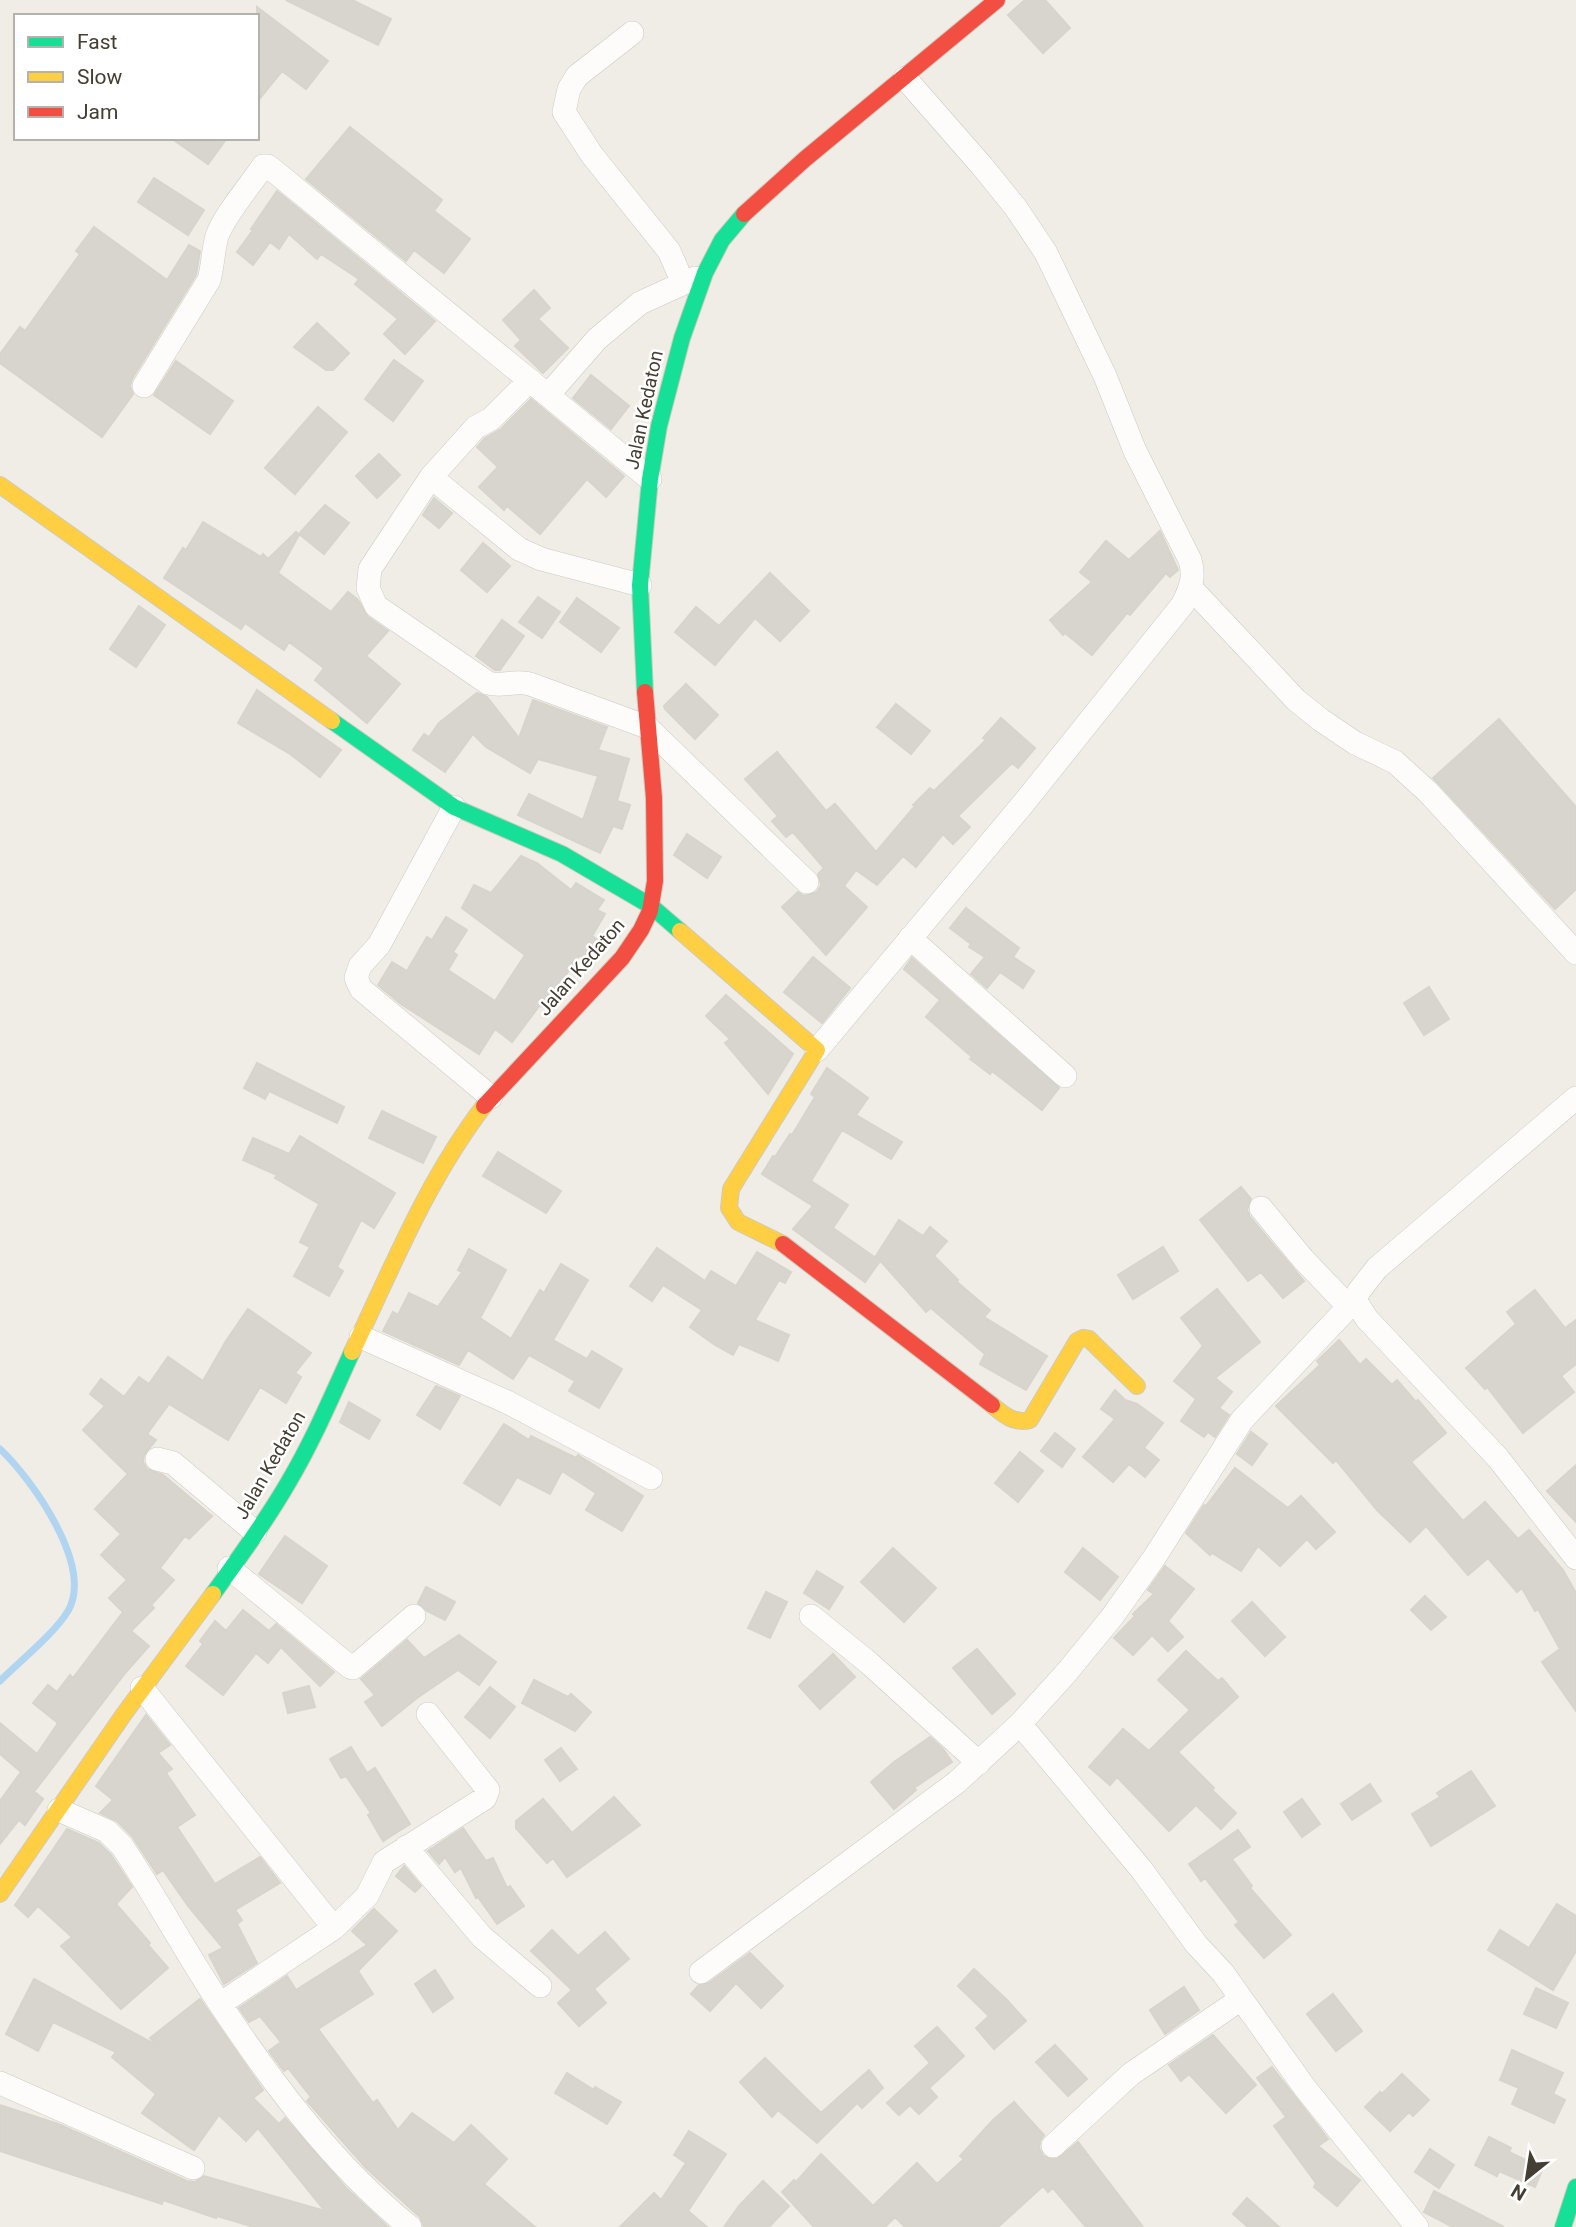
<svg xmlns="http://www.w3.org/2000/svg" width="1576" height="2227" font-family="Roboto,sans-serif">
  <rect width="100%" height="100%" fill="#efede6"/>
  <g fill="none" stroke-linecap="round" stroke-linejoin="round">
    <path stroke="#b1d5f1" stroke-width="7" d="M0 1449C32 1479 94 1566 68 1611 54 1634 20 1661 0 1681"/>
  </g>
  <path fill="#d8d5ce" stroke="#d7d4cc" stroke-width="2" d="M286 0H352L391 19 378 45Z
    M1025 0H1045L1070 28 1043 53 1008 15Z
    M257 7 328 61 306 89 282 71 257 102Z
    M350 127 442 200 434 211 470 239 444 273 414 250 406 261 306 179Z
    M171 138H227L208 164Z
    M154 178 204 210 188 235 138 202Z
    M277 191 435 321 405 354 384 334 398 319 355 284 359 279 321 254 317 259 289 234 279 249 270 242 253 265 237 252 253 230 251 229Z
    M94 227 167 280 189 245 200 251 196 275 132 379 130 386 133 394 102 437 0 363V354L20 327 25 331 80 254 76 251Z
    M534 290 550 308 538 319 568 348 543 373 515 346 521 340 503 320Z
    M317 323 349 353 333 370H326L294 347Z
    M394 360 423 381 393 421 365 399Z
    M176 361 233 401 210 434 154 395Z
    M591 375 629 406 611 429 573 398Z
    M531 399 624 476 606 497 587 479 540 534 507 506 504 510 479 487 498 467 477 447 485 438 501 429Z
    M318 407 347 432 295 494 265 468Z
    M379 454 400 475 377 498 356 476Z
    M434 498 452 513 439 528 423 515Z
    M325 505 349 523 324 554 299 534Z
    M203 522 261 557 263 554 268 559 296 532 299 535 278 573 331 612 348 592 358 600 368 617 388 631 366 656 400 684 367 723 315 680 324 668 289 642 284 650 245 623 241 629 164 578 183 548 186 550Z
    M1160 531 1178 570 1170 577 1166 573 1130 615 1127 613 1092 655 1065 633 1063 635 1050 620 1092 582 1080 572 1106 541 1129 560Z
    M483 543 510 566 487 592 461 570Z
    M770 573 809 611 780 641 755 618 715 665 675 632 696 607 719 626Z
    M538 597 560 612 542 638 519 622Z
    M577 598 619 628 601 652 560 622Z
    M139 606 165 625 136 667 110 649Z
    M502 620 524 636 500 670H495L476 656Z
    M686 684 718 715 695 739 665 709 664 706Z
    M257 690 341 750 320 777 290 754 238 723Z
    M477 693 487 697 519 738 533 700 607 727 598 750 629 759 617 801 630 805 622 829 613 826 600 853 518 815 529 794 583 820 598 776 538 759 530 773 486 747 473 734 445 772 413 750 424 734 429 737 439 723Z
    M896 704 930 731 911 754 877 727Z
    M1001 718 1035 748 1018 768 1012 763 958 816 970 827 953 844 943 834 916 867 903 856 877 885 856 870 844 886 867 907 826 955 782 907 798 892 804 896 817 892 821 885 818 874 824 868 793 832 786 837 772 821 778 816 745 779 777 752 826 811 835 804 876 852 915 806 913 805 930 788 934 791 986 740 983 738Z
    M1499 719 1576 807V889L1555 909 1433 778Z
    M687 834 721 857 707 878 674 855Z
    M521 856 537 863 571 890 576 883 604 900 597 910 605 914 592 936 598 940 586 959 580 955 543 1007 540 1005 512 1042 495 1029 479 1054 401 1004 378 985 392 962 407 971 427 937 432 940 446 917 467 930 453 952 457 955 448 970 495 1001 525 955 462 908 474 885 491 893Z
    M966 908 1019 948 1013 957 1034 971 1023 988 1000 972 987 988 971 974 985 957 969 947 971 944 950 928Z
    M813 957 850 988 822 1023 784 992Z
    M912 958 1059 1088 1042 1110 992 1071 990 1074 970 1059 972 1057 926 1017 940 1000 904 969Z
    M1429 987 1449 1019 1424 1035 1404 1003Z
    M726 995 793 1054 768 1094 725 1043 730 1039 706 1016Z
    M257 1063 344 1107 337 1123 269 1091 265 1099 244 1088Z
    M827 1068 868 1098 856 1115 902 1142 891 1159 842 1130 811 1181 848 1205 833 1228 880 1261 865 1282 793 1229 813 1206 762 1174 773 1156 775 1157 790 1134 792 1135 815 1097 811 1094Z
    M382 1111 436 1137 423 1163 369 1138Z
    M300 1136 395 1193 374 1228 361 1220 337 1267 343 1271 329 1296 294 1276 310 1247 300 1242 319 1204 275 1178 277 1175 243 1160 253 1138 289 1154Z
    M498 1152 561 1191 546 1213 483 1176Z
    M1241 1187 1251 1199 1247 1210 1250 1217 1304 1281 1283 1298 1261 1272 1248 1281 1200 1220Z
    M899 1220 923 1236 930 1227 947 1241 934 1256 958 1280 957 1282 990 1310 984 1317 1047 1356 1026 1390 980 1364 985 1354 931 1308 926 1312 876 1256Z
    M1163 1247 1178 1271 1133 1299 1118 1275Z
    M657 1248 705 1281 711 1271 736 1286 757 1252 791 1272 785 1283 779 1280 755 1320 789 1335 778 1361 739 1344 733 1355 715 1345 690 1327 702 1310 663 1285 652 1301 630 1286Z
    M469 1249 506 1270 480 1318 511 1339 540 1290 544 1293 561 1264 588 1280 553 1340 587 1359 592 1351 622 1369 599 1408 569 1391 575 1381 529 1355 513 1379 468 1350 459 1365 383 1331 393 1312 398 1315 409 1293 438 1307 462 1272 458 1270Z
    M1217 1289 1260 1342 1215 1378 1232 1392 1219 1408 1229 1415 1215 1437 1208 1432 1204 1437 1181 1421 1196 1399 1174 1381 1203 1346 1181 1318Z
    M1535 1290 1565 1328 1576 1320V1364L1561 1376 1574 1392 1523 1433 1487 1387 1485 1389 1466 1368 1516 1324 1507 1312Z
    M248 1309 311 1353 295 1373 301 1377 286 1403 260 1387 228 1440 169 1404 147 1434 156 1440 144 1455 143 1462 147 1469 163 1475 212 1516 189 1539 185 1536 160 1568 174 1580 151 1605 154 1608 131 1631 149 1646 126 1672 30 1797 36 1793 43 1799 25 1825 19 1820 0 1844V1801L21 1772 0 1754V1723L37 1754 58 1723 33 1703 48 1685 57 1692 70 1675 73 1678 123 1612 109 1598 127 1580 101 1555 121 1534 95 1509 128 1474 83 1430 105 1406 90 1394 101 1379 124 1397 139 1377 149 1384 168 1357 203 1381 226 1341Z
    M1339 1340 1360 1365 1366 1359 1392 1385 1397 1380 1416 1402 1418 1400 1446 1433 1411 1462 1463 1521 1485 1502 1518 1539 1529 1530 1563 1570 1576 1593V1711L1542 1662 1560 1649 1538 1609 1535 1611 1522 1588 1517 1592 1488 1558 1468 1575 1426 1526 1410 1542 1377 1510 1336 1460 1333 1463 1276 1406 1320 1365 1317 1361Z
    M436 1386 460 1396 440 1429 417 1415Z
    M1115 1390 1125 1400 1137 1404 1163 1423 1144 1448 1159 1460 1145 1477 1129 1464 1113 1482 1083 1457 1115 1419 1101 1409Z
    M349 1402 380 1420 369 1439 340 1422Z
    M504 1424 529 1440 531 1436 576 1458 578 1455 643 1496 622 1531 586 1510 596 1493 562 1471 550 1494 517 1477 500 1505 464 1483Z
    M1251 1432 1267 1444 1252 1465 1237 1454Z
    M1055 1433 1075 1449 1062 1467 1041 1451Z
    M1020 1452 1043 1471 1018 1502 995 1483Z
    M1576 1465V1522L1547 1491Z
    M1235 1468 1288 1508 1301 1496 1335 1532 1316 1549 1307 1539 1280 1566 1258 1546 1241 1571 1212 1553 1210 1555 1186 1533 1204 1505 1206 1506Z
    M285 1536 327 1566 302 1603 259 1574Z
    M893 1548 936 1588 904 1622 861 1582Z
    M1083 1548 1118 1577 1100 1600 1065 1572Z
    M1165 1566 1194 1589 1168 1621 1183 1637 1168 1651 1152 1635 1133 1655 1114 1638 1135 1616 1133 1614 1154 1594 1148 1590Z
    M817 1571 843 1587 829 1609 804 1593Z
    M426 1587 455 1602 445 1620 427 1611 418 1603Z
    M766 1592 787 1602 770 1638 748 1628Z
    M1425 1596 1446 1617 1431 1630 1411 1610Z
    M1252 1602 1285 1637 1265 1656 1232 1621Z
    M243 1610 269 1631 276 1624 334 1672 320 1686 281 1647 268 1663 256 1653 223 1695 186 1666 203 1644 200 1641 215 1621 226 1631Z
    M459 1635 496 1662 479 1685 458 1670 417 1698 382 1726 365 1702 375 1695 361 1679 407 1640 424 1658Z
    M977 1649 1015 1694 992 1714 953 1668Z
    M1186 1651 1218 1681 1222 1678 1238 1697 1178 1752 1214 1788 1212 1790 1236 1813 1221 1829 1196 1805 1169 1831 1117 1777 1110 1785 1089 1767 1123 1729 1149 1751 1190 1710 1158 1680Z
    M833 1654 855 1677 820 1709 799 1686Z
    M534 1680 568 1697 571 1694 591 1712 575 1731 522 1703Z
    M309 1686 315 1707 288 1713 283 1693Z
    M490 1687 515 1707 490 1738 465 1717Z
    M146 1715 170 1745 158 1753 172 1769 166 1773 195 1815 177 1827 215 1884 260 1857 280 1883 235 1910 242 1920 237 1924 257 1963 224 1984 209 1955 223 1948 188 1906 163 1870 157 1874 132 1836 117 1821 100 1813 113 1800 96 1786Z
    M930 1737 943 1749 952 1762 914 1788 916 1790 894 1809 871 1782 894 1762Z
    M351 1747 367 1773 375 1768 410 1824 383 1841 368 1815 371 1813 346 1776 341 1778 330 1759Z
    M561 1748 577 1769 560 1781 545 1760Z
    M1471 1771 1495 1806 1431 1846 1412 1814 1440 1797 1437 1793Z
    M1370 1784 1381 1801 1352 1820 1341 1804Z
    M614 1797 640 1825 567 1877 553 1858 547 1863 516 1828V1821L543 1799 572 1833Z
    M1302 1799 1320 1824 1302 1837 1284 1812Z
    M463 1828 486 1861 493 1858 507 1888 510 1886 524 1906 497 1924 478 1897 476 1898 461 1868 455 1872 445 1857 439 1864 428 1851Z
    M67 1829 99 1843 111 1855 132 1887 116 1904 150 1943 148 1945 168 1968 121 2009 61 1946 72 1937 38 1906 28 1917 15 1905Z
    M1238 1830 1250 1847 1232 1859 1252 1886 1250 1888 1291 1935 1264 1958 1235 1925 1239 1922 1205 1878 1201 1881 1189 1864Z
    M404 1866 421 1886 415 1892 396 1876Z
    M1557 1904 1576 1916V1951L1553 1990 1488 1950 1500 1930 1529 1948Z
    M374 1909 397 1931 358 1971 373 1994 318 2029 373 2103 377 2100 398 2130 412 2113 454 2143 471 2125 507 2159 484 2184 535 2227H424L420 2217 366 2168 307 2101 311 2097 288 2068 284 2071 269 2051 281 2042 260 2016 249 2022 239 2008 287 1976 296 1990 367 1945 352 1931Z
    M552 1930 578 1956 605 1932 629 1959 594 1989 606 2003 579 2026 558 2003 572 1990 531 1951Z
    M750 1953 783 1986 761 2008 736 1983 710 2011 691 1994 699 1985 709 1983Z
    M974 1969 1007 2000 1026 2021 994 2049 976 2028 989 2016 958 1986Z
    M435 1970 453 1998 433 2012 415 1984Z
    M34 1979 158 2046 150 2038 200 1999 263 2090 253 2098 279 2124 285 2118 346 2188 388 2227H254L217 2216 216 2218 163 2200 162 2204 0 2151V2105L58 2124 187 2181 195 2182 204 2176 325 2211 258 2128 246 2141 219 2115 194 2150 142 2113 156 2094 112 2057 116 2052 53 2022 38 2051 6 2034Z
    M1184 1987 1199 2010 1165 2034 1150 2010Z
    M1536 1988 1568 2003 1556 2028 1524 2014Z
    M1333 1994 1362 2031 1336 2051 1307 2014Z
    M937 2027 964 2056 929 2088 937 2097 919 2114 910 2105 899 2115 887 2103 930 2063 915 2046Z
    M1213 2035 1256 2085 1226 2113 1189 2074 1181 2081 1169 2065Z
    M1055 2045 1087 2079 1068 2096 1036 2062Z
    M1512 2050 1563 2073 1553 2094 1565 2100 1554 2123 1512 2104 1519 2088 1500 2080Z
    M765 2058 821 2113 869 2070 883 2088 862 2108 857 2103 817 2143 778 2110 772 2117 740 2082Z
    M1272 2067 1328 2139 1318 2146 1360 2180 1337 2206 1314 2187 1316 2183 1274 2126 1286 2117 1257 2078Z
    M567 2073 594 2090 595 2087 621 2102 607 2124 555 2093Z
    M1402 2074 1429 2100 1413 2116 1409 2112 1390 2131 1365 2107 1380 2092 1382 2094Z
    M1014 2102 1044 2135 1040 2141 1039 2148 1043 2156 1050 2159H1057L1078 2142 1143 2227H1086L1053 2188 1048 2192 1043 2186 998 2227H905L895 2217 885 2227H814L782 2192 794 2180 796 2182 821 2154 873 2206 917 2163 937 2184 964 2159 960 2156 993 2120Z
    M689 2131 726 2154 688 2211 707 2227H620L654 2193 661 2200 686 2163 674 2155Z
    M1489 2137 1511 2148 1509 2152 1543 2168 1535 2187 1499 2171 1497 2176 1475 2165Z
    M1430 2149 1454 2165 1439 2188 1415 2172Z
    M763 2181 789 2206 769 2227H724L739 2206Z
    M1434 2191 1504 2227H1453L1424 2212Z
    M1247 2198 1279 2227H1248L1233 2214Z"/>
  <g fill="none" stroke-linecap="round" stroke-linejoin="round">
    <g stroke="#cdcac4" stroke-width="24">
      <path id="street" d="M632 33 577 76 569 89 564 112 592 155 669 251 683 283
        M530 380 491 419 476 427 431 477 370 569 368 588 376 606 488 683C502 687 516 680 530 684L647 727 807 882
        M144 386 209 280C213 266 213 250 217 236 225 214 250 186 263 166H268L650 479
        M548 395 597 339 640 303 695 278
        M431 477 519 549 541 559 640 585
        M1191 588 1296 700 1321 720 1355 743 1395 762 1428 792 1576 953
        M454 807 379 945 360 966 356 978 361 989 491 1097
        M910 938 1065 1076
        M817 1050 1023 804 1183 604C1191 587 1195 577 1190 560L1135 451 1105 376 1046 253 1016 208 982 166 905 78
        M1261 1208 1303 1259 1349 1307
        M1355 1300 1359 1291 1377 1268 1576 1098
        M361 1337 507 1402 651 1478
        M157 1459 173 1463 255 1532
        M229 1568 350 1667 353 1668 414 1616
        M811 1616 869 1663 979 1763
        M142 1688 334 1928
        M59 1810 107 1831 122 1846C156 1897 186 1953 220 2004 273 2084 335 2167 410 2227
        M406 1847 482 1937 540 1986
        M701 1972 957 1782 1020 1724
        M220 2004 334 1928 367 1896 384 1862 485 1798 488 1790 428 1714
        M0 2083 193 2168
        M1053 2146 1131 2074 1241 1999
        M1417 2227 1305 2088 1223 1973 1196 1944 1141 1869 1020 1724 1067 1672 1112 1617 1154 1558 1242 1420 1355 1300 1367 1319 1498 1458 1576 1558"/>
    </g>
    <g stroke="#cfcabc" stroke-width="18">
      <path id="fast" d="M645 692 640 585 650 479 659 426 682 338 705 273 722 240 744 214
        M332 721 454 807 562 854 651 906 680 931
        M213 1594C239 1558 266 1521 288 1483 313 1441 332 1396 352 1352
        M1563 2227 1576 2187"/>
    </g>
    <g stroke="#cfcabc" stroke-width="18">
      <path id="slow" d="M0 485 332 721
        M680 931 817 1050 731 1189 729 1208 738 1222 783 1244
        M352 1352C392 1268 427 1180 484 1106
        M992 1405C1004 1415 1014 1424 1030 1420L1077 1341 1083 1338 1089 1339 1137 1386
        M0 1894 124 1714 213 1594"/>
    </g>
    <g stroke="#cfcabc" stroke-width="18">
      <path id="jam" d="M744 214 805 159 997 0
        M484 1106 622 958 641 930 650 911 655 881 654 798 645 692
        M783 1244 992 1405"/>
    </g>
    <use href="#street" stroke="#fdfcfb" stroke-width="23"/>
    <use href="#fast" stroke="#16e098" stroke-width="16"/>
    <use href="#slow" stroke="#ffcf43" stroke-width="16"/>
    <use href="#jam" stroke="#f24e42" stroke-width="16"/>
  </g>
  <g text-anchor="middle" dominant-baseline="central" stroke-width="5" stroke-linejoin="round" paint-order="stroke">
    <g font-size="19" fill="#453e32" stroke="#fff">
      <text transform="translate(644 410) rotate(-78)">Jalan Kedaton</text>
      <text transform="translate(581 967) rotate(-49)">Jalan Kedaton</text>
      <text transform="translate(270 1465) rotate(-60)">Jalan Kedaton</text>
    </g>
  </g>
  <rect x="14" y="14" width="245" height="126" fill="#ffffff" stroke="#b5b2ad" stroke-width="2"/>
  <rect x="28" y="37" width="35" height="10" fill="#16e098" stroke="#b5b2ad" stroke-width="2"/>
  <text x="77" y="49" font-size="21" fill="#453e32">Fast</text>
  <rect x="28" y="72" width="35" height="10" fill="#ffcf43" stroke="#b5b2ad" stroke-width="2"/>
  <text x="77" y="84" font-size="21" fill="#453e32">Slow</text>
  <rect x="28" y="107" width="35" height="10" fill="#f24e42" stroke="#b5b2ad" stroke-width="2"/>
  <text x="77" y="119" font-size="21" fill="#453e32">Jam</text>
  <g transform="translate(1527 2178) rotate(210)" stroke="#ffffff" stroke-width="5" paint-order="stroke">
  <path d="M0-5L12 26L0 18L-12 26Z" fill="#453e32"/>
  <text y="-10" font-size="19" font-weight="bold" text-anchor="middle" fill="#453e32">N</text>
  </g>
</svg>
